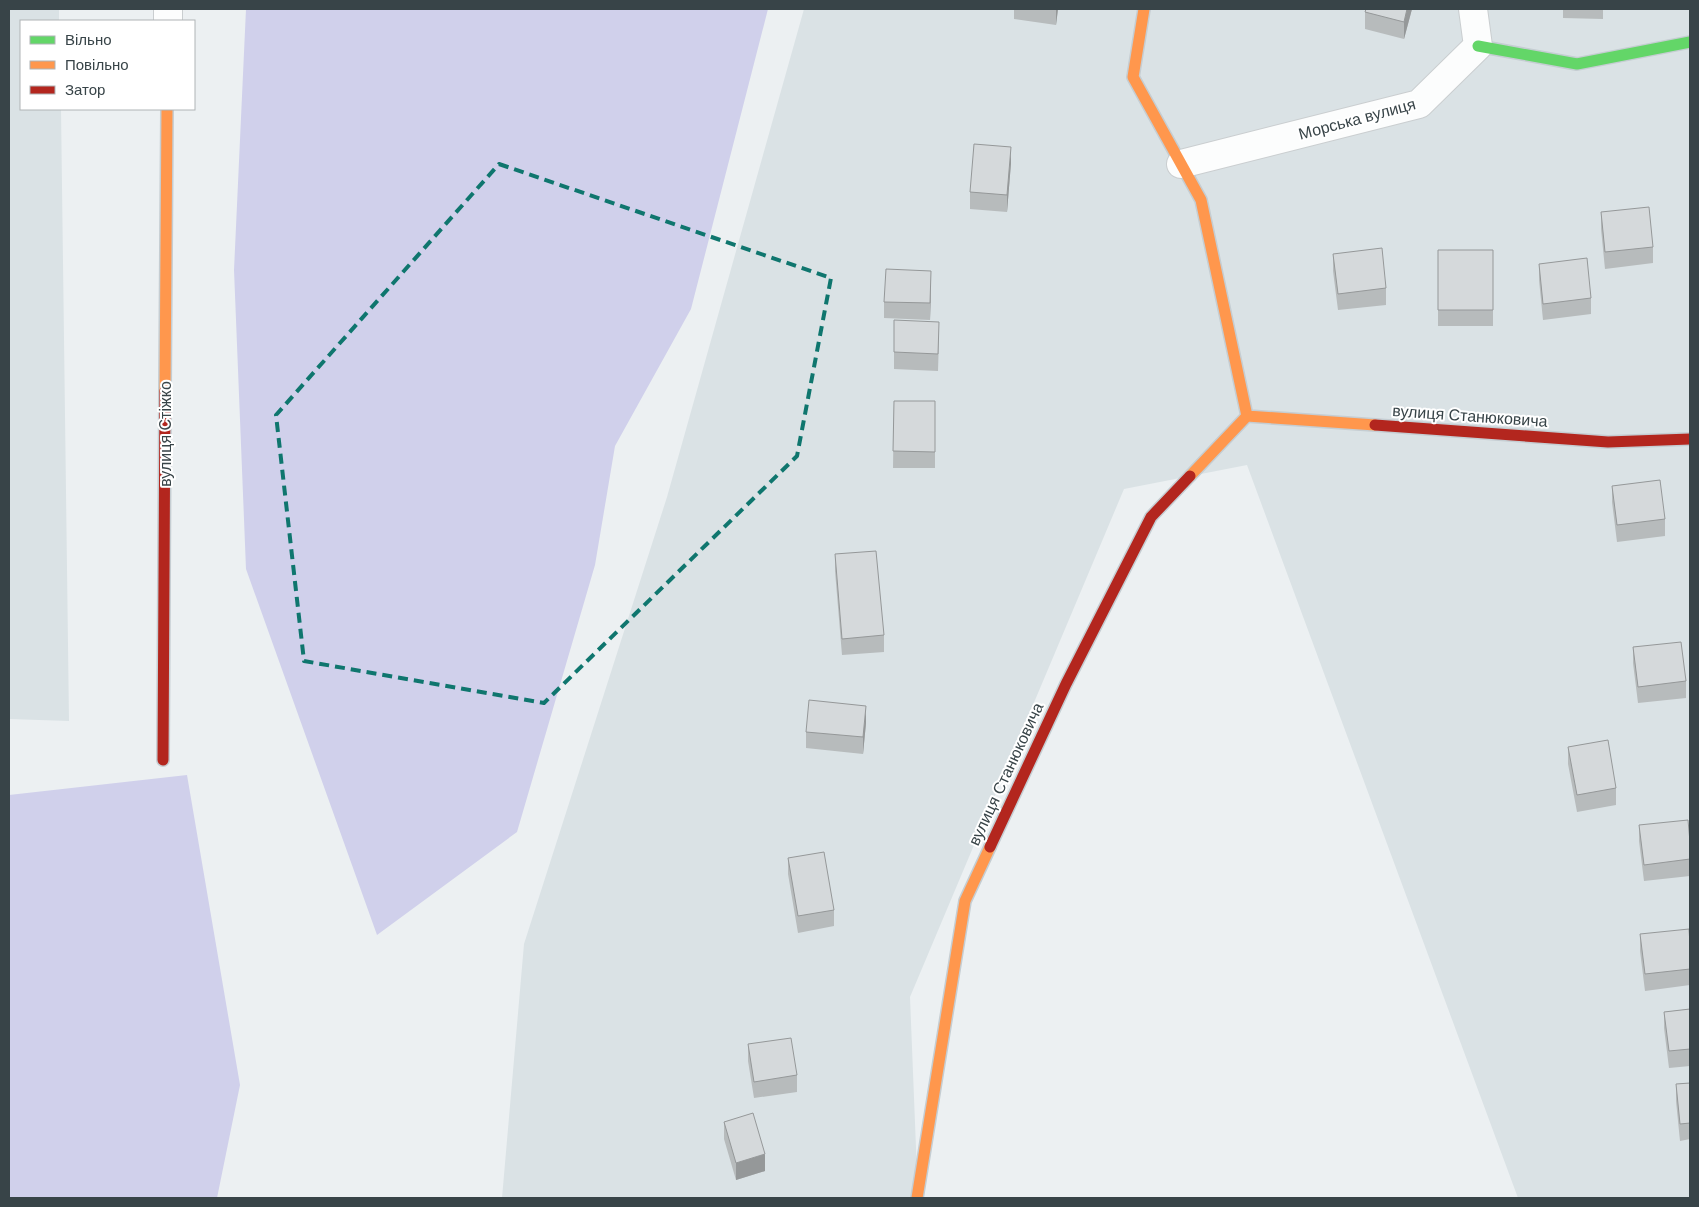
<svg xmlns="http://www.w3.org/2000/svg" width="1699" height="1207" font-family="Helvetica,sans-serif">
  <rect width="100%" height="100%" fill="#ecf0f2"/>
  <path fill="#dae2e5" d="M9 9H59V21H21V109H61L69 721 9 719Z
    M804 9H1690V1198H1518L1247 465 1124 489 910 997 918 1198H502L524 944 667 497Z"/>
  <path fill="#d0d0eb" d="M246 9H768L691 309 615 446 595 565 517 832 377 935 246 569 234 270Z
    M187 775 240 1085 217 1198H9V795Z"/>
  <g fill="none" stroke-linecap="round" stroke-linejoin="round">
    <g stroke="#caced0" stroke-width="30">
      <path id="street" d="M168 21V9
        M1181 164 1419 104 1478 46 1473 9"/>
    </g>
    <g stroke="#c5cdd2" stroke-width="14">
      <path id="fast" d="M1478 46 1577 64 1690 42"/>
    </g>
    <g stroke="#c5cdd2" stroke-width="14">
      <path id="slow" d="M1144 9 1133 77 1201 200 1247 416
        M165 391 167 109
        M1190 476 1247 416 1375 425
        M917 1198 965 901 990 847"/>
    </g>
    <g stroke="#c5cdd2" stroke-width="14">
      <path id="jam" d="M1375 425 1608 442 1690 439
        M163 760 165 391
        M990 847 1066 684 1151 517 1190 476"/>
    </g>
    <use href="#street" stroke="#fcfdfd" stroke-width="28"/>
    <use href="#fast" stroke="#63d668" stroke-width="11"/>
    <use href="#slow" stroke="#ff974d" stroke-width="11"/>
    <use href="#jam" stroke="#b3261e" stroke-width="11"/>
  </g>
  <path fill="#b7bbbc" d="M1014 9H1058L1056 25 1014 19Z
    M1412 9 1404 39 1365 29V12Z
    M1563 9H1603V19L1563 18Z
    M1011 163 1007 212 970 209V192Z
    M1601 212 1653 247V263L1605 269 1601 229Z
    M1438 250H1493V326H1438Z
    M1333 254 1386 288V305L1338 310 1333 271Z
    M1539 264 1591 298V314L1543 320 1539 280Z
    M931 288 930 320 884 318V302Z
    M939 338 938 371 894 369V352Z
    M894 401H935V468H893Z
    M1612 486 1665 519V536L1617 542 1612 502Z
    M835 554 884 635V652L842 655 835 571Z
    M1633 647 1686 681V698L1638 703 1633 663Z
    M866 723 863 754 806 748V732Z
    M1568 747 1616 788V805L1577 812 1568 764Z
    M1639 825 1690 842V876L1644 881 1639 841Z
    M788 858 834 910V926L798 933 788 874Z
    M1640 934 1690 944V985L1645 991 1640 951Z
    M1690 1009V1066L1669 1068 1664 1028V1012Z
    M748 1044 797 1075V1092L754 1098 748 1061Z
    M1690 1083V1139L1680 1141 1676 1101V1084Z
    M724 1122 765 1171 736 1180 724 1139Z"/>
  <path fill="#959899" d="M1056 9H1058L1056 25Z
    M1407 9H1412L1404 39V22Z
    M1011 147V163L1007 212V195Z
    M931 271V288L930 320V303Z
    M866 706V723L863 754V737Z
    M765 1154V1171L736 1180V1163Z"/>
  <path fill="#d5d9db" stroke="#959899" d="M1366 9H1407L1404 22 1365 12Z
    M974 144 1011 147 1007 195 970 192Z
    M1649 207 1653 247 1605 252 1601 212Z
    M1382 248 1386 288 1338 294 1333 254Z
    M1438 250H1493V310H1438Z
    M1587 258 1591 298 1543 304 1539 264Z
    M886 269 931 271 930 303 884 302Z
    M894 320 939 322 938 354 894 352Z
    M894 401H935V452L893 451Z
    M1660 480 1665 519 1617 525 1612 486Z
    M876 551 884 635 842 639 835 554Z
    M1681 642 1686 681 1638 687 1633 647Z
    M809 700 866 706 863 737 806 732Z
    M1608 740 1616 788 1577 795 1568 747Z
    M1688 820 1690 842V859L1644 865 1639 825Z
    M824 852 834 910 798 916 788 858Z
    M1689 929 1690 944V969L1645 974 1640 934Z
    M1690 1009V1049L1669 1051 1664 1012Z
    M791 1038 797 1075 754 1082 748 1044Z
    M1690 1083V1123L1680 1124 1676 1084Z
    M753 1113 765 1154 736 1163 724 1122Z"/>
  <path fill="none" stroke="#0f766e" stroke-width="4" stroke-dasharray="10 6" stroke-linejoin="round" d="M499 164 831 278 797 456 544 703 304 661 276 415Z"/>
  <g text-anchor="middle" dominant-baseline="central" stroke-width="4" stroke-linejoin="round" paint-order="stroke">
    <g font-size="16" fill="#384448" stroke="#fff">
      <text transform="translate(1357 119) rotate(-15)">Морська вулиця</text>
      <text transform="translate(1470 416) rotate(4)">вулиця Станюковича</text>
      <text transform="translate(165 434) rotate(-90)">вулиця Стіжко</text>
      <text transform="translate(1006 774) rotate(-65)">вулиця Станюковича</text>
    </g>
  </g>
  <rect width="1699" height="1207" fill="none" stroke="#384448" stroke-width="20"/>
  <rect x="20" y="20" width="175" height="90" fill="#ffffff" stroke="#afb4b6"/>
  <rect x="30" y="36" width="25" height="8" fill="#63d668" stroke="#afb4b6"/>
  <text x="65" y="45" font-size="15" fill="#384448">Вільно</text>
  <rect x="30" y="61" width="25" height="8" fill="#ff974d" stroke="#afb4b6"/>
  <text x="65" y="70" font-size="15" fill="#384448">Повільно</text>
  <rect x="30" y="86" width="25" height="8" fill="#b3261e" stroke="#afb4b6"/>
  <text x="65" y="95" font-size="15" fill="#384448">Затор</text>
</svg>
